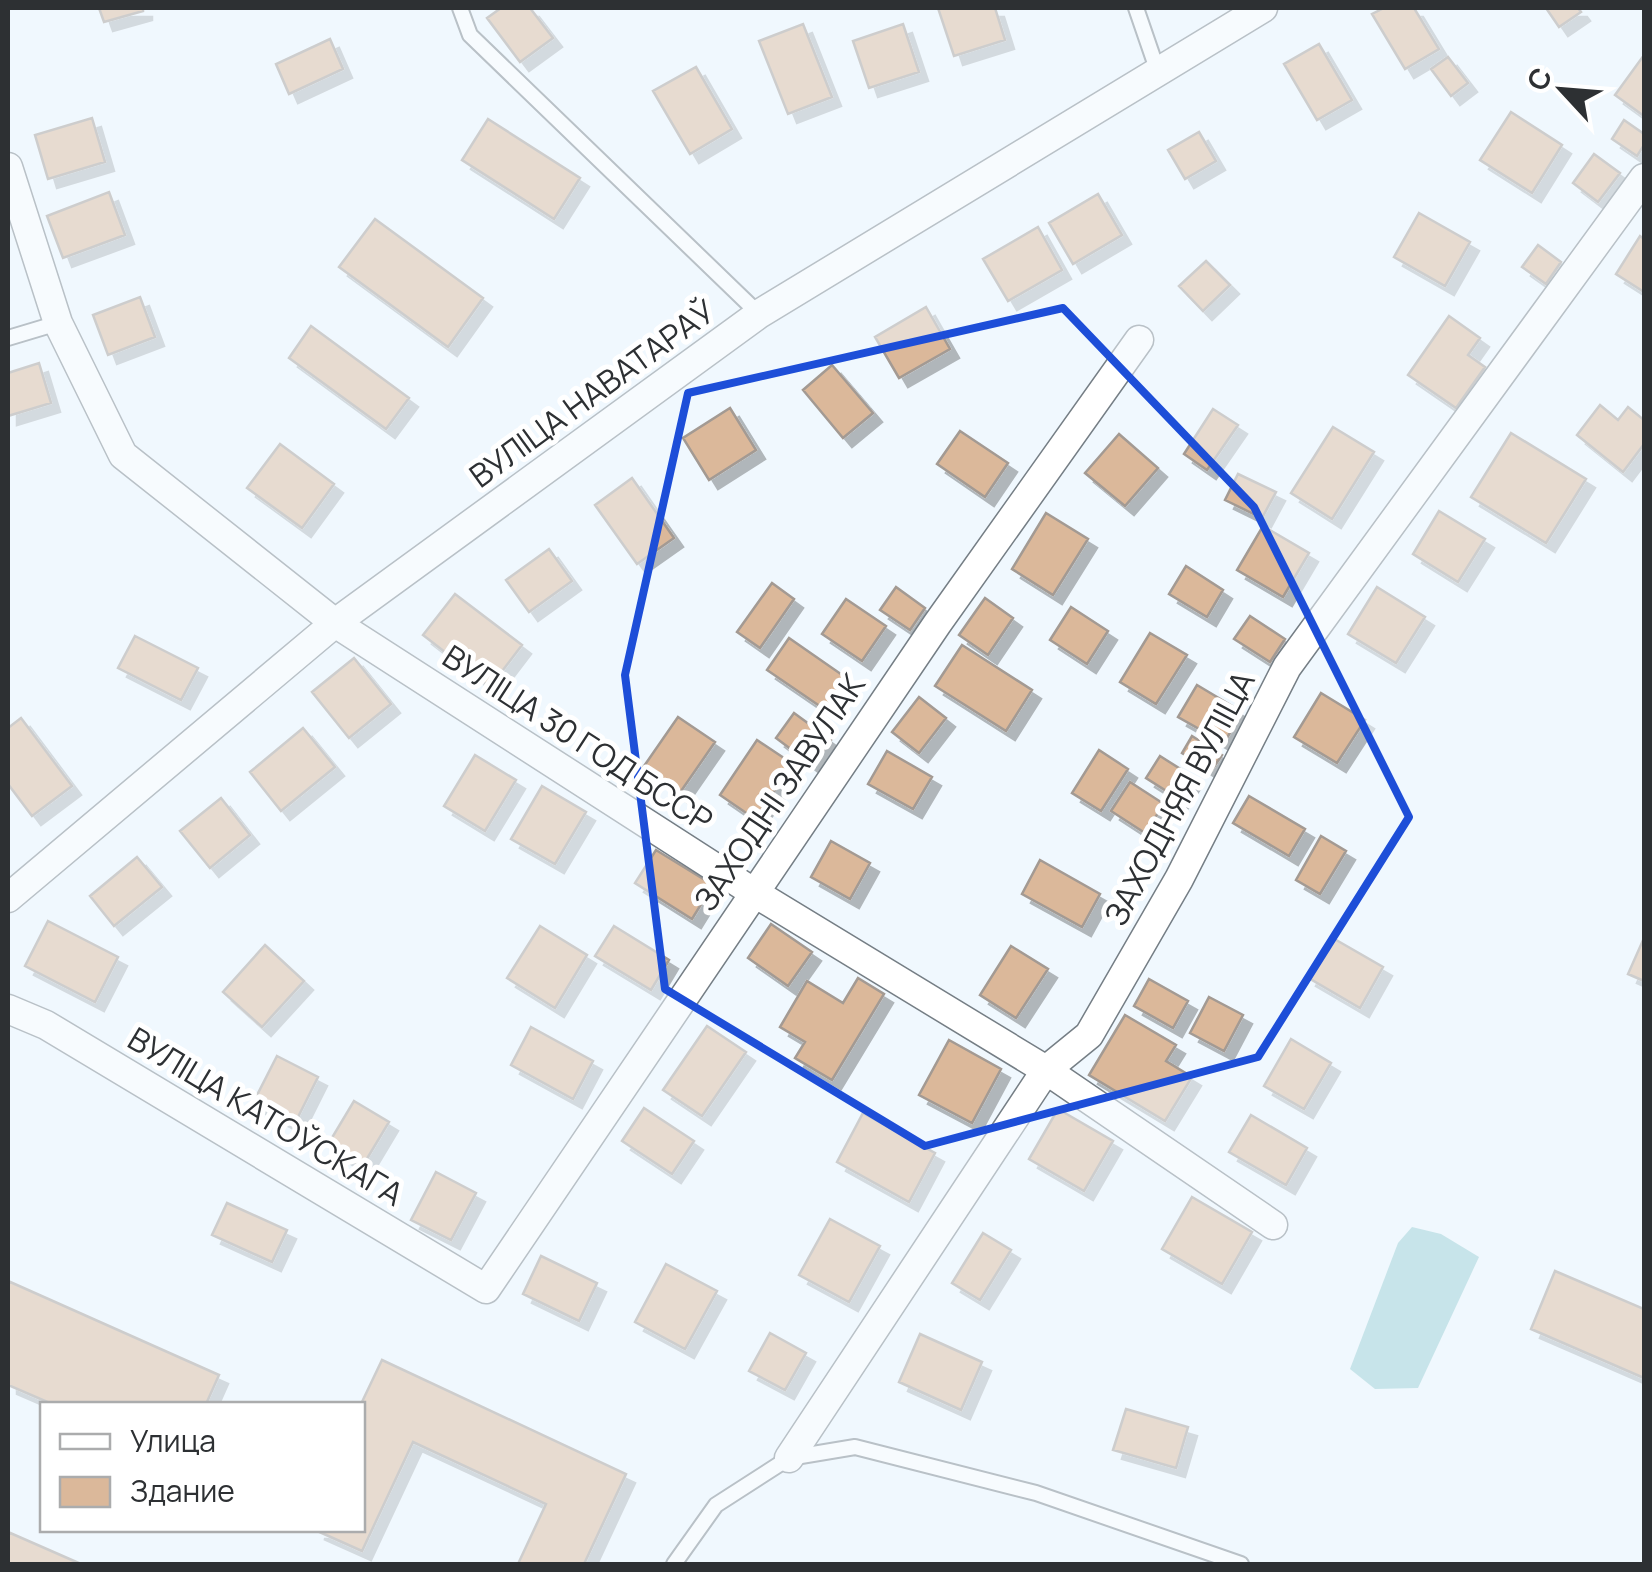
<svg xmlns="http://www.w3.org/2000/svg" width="1652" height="1572" font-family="Manrope,sans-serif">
  <defs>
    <filter id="shadow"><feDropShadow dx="9" dy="9" stdDeviation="0" flood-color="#0004"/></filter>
  </defs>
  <rect width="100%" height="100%" fill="#f0f8fe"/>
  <path fill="#95cdd2" d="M1412 1227 1441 1234 1479 1257 1418 1388 1375 1389 1350 1369 1398 1243Z"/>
  <path fill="#dbb89a" stroke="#a39a93" stroke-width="2.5" filter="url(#shadow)" d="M99 8H143V11L104 22Z
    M501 8H530L553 38 520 62 487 18Z
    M938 8H995L1005 40 954 56Z
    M1384 8H1414L1439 49 1405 69 1372 14Z
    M1546 8H1578L1581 12 1559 27Z
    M803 24 832 97 788 114 759 41Z
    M903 24 919 72 869 88 853 41Z
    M330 39 343 69 289 94 276 64Z
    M1319 44 1352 100 1317 120 1284 64Z
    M1644 55V116L1615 95Z
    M1448 57 1468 83 1451 96 1431 69Z
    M696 67 732 129 690 154 653 91Z
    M1511 112 1562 145 1532 193 1480 160Z
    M92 118 105 162 48 179 35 135Z
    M488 119 580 178 554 219 462 160Z
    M1624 120 1644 134V145L1637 156 1612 139Z
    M1199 132 1216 161 1185 179 1168 150Z
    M1594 154 1620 173 1598 202 1573 183Z
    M109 192 125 235 63 258 47 216Z
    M1098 194 1122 235 1073 264 1049 223Z
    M1419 213 1470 242 1445 286 1394 257Z
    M375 219 483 298 448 347 339 267Z
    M1038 227 1062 270 1008 301 983 259Z
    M1640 236 1644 239V292L1616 274Z
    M1538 245 1561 262 1546 284 1522 267Z
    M1206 261 1230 285 1203 311 1179 286Z
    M140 297 155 337 108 355 93 315Z
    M926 307 950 349 899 378 875 337Z
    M1449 316 1480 338 1468 355 1485 367 1456 408 1408 375Z
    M311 326 409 398 386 429 289 358Z
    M39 363 51 403 8 416V373Z
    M832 365 873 413 843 438 803 390Z
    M1600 405 1618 420 1628 407 1644 420V444L1623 472 1577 435Z
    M730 408 756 450 709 480 683 438Z
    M1213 409 1238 425 1207 470 1184 454Z
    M1333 427 1374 452 1332 519 1291 493Z
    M960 431 1008 463 985 497 937 464Z
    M1511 433 1586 479 1546 543 1471 497Z
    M1119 434 1158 468 1125 506 1085 473Z
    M280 444 334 484 302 528 247 488Z
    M1238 474 1276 492 1262 518 1225 500Z
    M632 478 674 538 637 564 595 505Z
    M1439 511 1485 539 1458 582 1413 554Z
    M1046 513 1088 539 1053 595 1012 569Z
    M1263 526 1309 553 1283 597 1237 570Z
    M549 549 572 581 529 612 506 580Z
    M1186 566 1223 590 1207 617 1169 594Z
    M772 583 794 599 760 648 737 632Z
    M896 587 925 608 910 630 880 610Z
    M1377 587 1425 617 1396 663 1348 634Z
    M455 594 522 645 490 687 423 635Z
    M985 598 1013 618 988 655 959 635Z
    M846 599 886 626 862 661 822 634Z
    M1071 607 1108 631 1087 664 1050 640Z
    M1250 616 1285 639 1270 662 1234 639Z
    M1150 633 1187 655 1156 704 1120 682Z
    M135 636 198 668 181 700 118 668Z
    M789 638 848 679 827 711 767 670Z
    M962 645 1032 690 1006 731 935 686Z
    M354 658 391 704 349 738 312 692Z
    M1197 685 1242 712 1224 743 1178 717Z
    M1321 693 1365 720 1337 763 1294 737Z
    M919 697 946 718 919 753 892 732Z
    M794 713 831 740 812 765 776 738Z
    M678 717 715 742 679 794 642 769Z
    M21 718 72 786 32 816 8 784V728Z
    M303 728 335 767 281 811 250 772Z
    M1192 736 1222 755 1211 771 1182 753Z
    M757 740 793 764 755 819 720 795Z
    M1099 750 1128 769 1101 811 1072 793Z
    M887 751 932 777 913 809 868 784Z
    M475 755 516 780 485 831 444 806Z
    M1160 756 1193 777 1179 799 1146 778Z
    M1130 782 1164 804 1145 833 1111 811Z
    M542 786 586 812 555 864 511 839Z
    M1249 796 1305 829 1289 856 1233 823Z
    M221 798 250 835 210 868 180 831Z
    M1321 836 1346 851 1320 894 1296 880Z
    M831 841 870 863 850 899 811 877Z
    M656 850 713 885 692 919 635 883Z
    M137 857 162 887 114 926 90 896Z
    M1040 860 1100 894 1082 927 1022 894Z
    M48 921 118 957 95 1002 25 966Z
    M771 924 812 952 788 986 748 958Z
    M540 926 587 955 555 1008 507 978Z
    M614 926 669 960 651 990 595 956Z
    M1331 937 1383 967 1360 1008 1307 977Z
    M1644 938V981L1628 974Z
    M265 945 304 981 262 1027 223 992Z
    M1011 946 1048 969 1016 1018 980 995Z
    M858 978 884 994 832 1080 795 1058 805 1042 780 1027 807 981 843 1003Z
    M1149 979 1188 1001 1173 1028 1134 1006Z
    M1209 997 1243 1015 1224 1051 1190 1033Z
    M1125 1015 1176 1045 1166 1061 1192 1077 1165 1121 1089 1075Z
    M707 1026 746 1052 702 1116 663 1090Z
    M531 1027 593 1061 573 1099 511 1065Z
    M1291 1039 1331 1063 1304 1109 1264 1086Z
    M949 1040 1001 1069 972 1123 919 1095Z
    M277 1056 318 1077 294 1125 253 1103Z
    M354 1101 389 1122 362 1167 327 1146Z
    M644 1108 694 1141 672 1174 622 1141Z
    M1058 1109 1113 1141 1084 1191 1029 1159Z
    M863 1113 935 1153 909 1202 837 1162Z
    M1251 1115 1307 1148 1286 1185 1229 1152Z
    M436 1172 476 1193 451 1240 411 1220Z
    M1192 1197 1252 1232 1222 1284 1162 1249Z
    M227 1203 287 1230 272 1262 212 1235Z
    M830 1219 880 1246 849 1302 799 1275Z
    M983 1233 1011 1250 980 1300 952 1283Z
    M541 1256 597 1283 579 1321 523 1294Z
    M666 1264 717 1291 685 1349 635 1322Z
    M1555 1271 1644 1309V1378L1531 1329Z
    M8 1281 219 1375 206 1404H52L8 1385Z
    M770 1333 806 1353 785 1390 749 1371Z
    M920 1334 982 1362 961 1410 899 1382Z
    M382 1360 626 1474 584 1564H518L546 1504 413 1442 362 1551 315 1530H362L361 1404Z
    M1126 1409 1188 1427 1176 1468 1113 1450Z
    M8 1532 81 1564H8Z"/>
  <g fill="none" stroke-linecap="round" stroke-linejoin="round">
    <g stroke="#757e85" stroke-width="18">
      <path id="service" d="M460 8 470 35 759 314
        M1136 8 1158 72
        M8 338 58 323
        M674 1564 716 1505 789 1458 855 1447 1036 1493 1241 1564"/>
    </g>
    <g stroke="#757e85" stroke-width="31">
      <path id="minor" d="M8 167 58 323 123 455 335 623 753 892 1046 1070 1273 1225
        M8 898 335 623 759 314 1263 8
        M8 1009 46 1025 486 1289 937 624 1139 340
        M789 1458 1046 1070 1089 1035 1179 879 1287 667 1644 178"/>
    </g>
    <use href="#service" stroke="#fff" stroke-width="14"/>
    <use href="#minor" stroke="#fff" stroke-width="28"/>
  </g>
  <path d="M0 0H1652V1572H0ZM1063 308 1254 507 1409 817 1258 1057 925 1146 665 989 625 675 688 393Z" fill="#f0f8fe" fill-opacity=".55" fill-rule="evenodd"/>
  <path fill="none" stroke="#1d4ed8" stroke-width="8" stroke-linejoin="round" d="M1063 308 1254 507 1409 817 1258 1057 925 1146 665 989 625 675 688 393Z"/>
  <g text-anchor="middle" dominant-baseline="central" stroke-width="10" stroke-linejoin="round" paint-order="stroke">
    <g font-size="32" fill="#2d3033" stroke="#fff">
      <text transform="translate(592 393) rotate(-36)">ВУЛІЦА НАВАТАРАЎ</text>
      <text transform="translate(578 738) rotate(33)">ВУЛІЦА 30 ГОД БССР</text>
      <text transform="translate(779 792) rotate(-56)">ЗАХОДНІ ЗАВУЛАК</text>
      <text transform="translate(1179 798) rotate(-62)">ЗАХОДНЯЯ ВУЛІЦА</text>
      <text transform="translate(266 1116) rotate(31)">ВУЛІЦА КАТОЎСКАГА</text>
    </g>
  </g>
  <rect width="1652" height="1572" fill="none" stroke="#2d3033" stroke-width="20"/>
  <rect x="40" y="1402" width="325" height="130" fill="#ffffff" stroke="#abacad" stroke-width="2.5"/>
  <rect x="60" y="1434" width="50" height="15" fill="#ffffff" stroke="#abacad" stroke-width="2.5"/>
  <text x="130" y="1452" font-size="30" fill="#2d3033">Улица</text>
  <rect x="60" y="1477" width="50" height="30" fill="#dbb89a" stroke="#abacad" stroke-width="2.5"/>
  <text x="130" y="1502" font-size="30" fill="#2d3033">Здание</text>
  <g transform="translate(1562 90) rotate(296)" stroke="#ffffff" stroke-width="8" paint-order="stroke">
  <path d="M0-8L18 38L0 25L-18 38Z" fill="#2d3033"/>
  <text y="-15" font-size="28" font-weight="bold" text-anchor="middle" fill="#2d3033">С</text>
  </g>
</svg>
